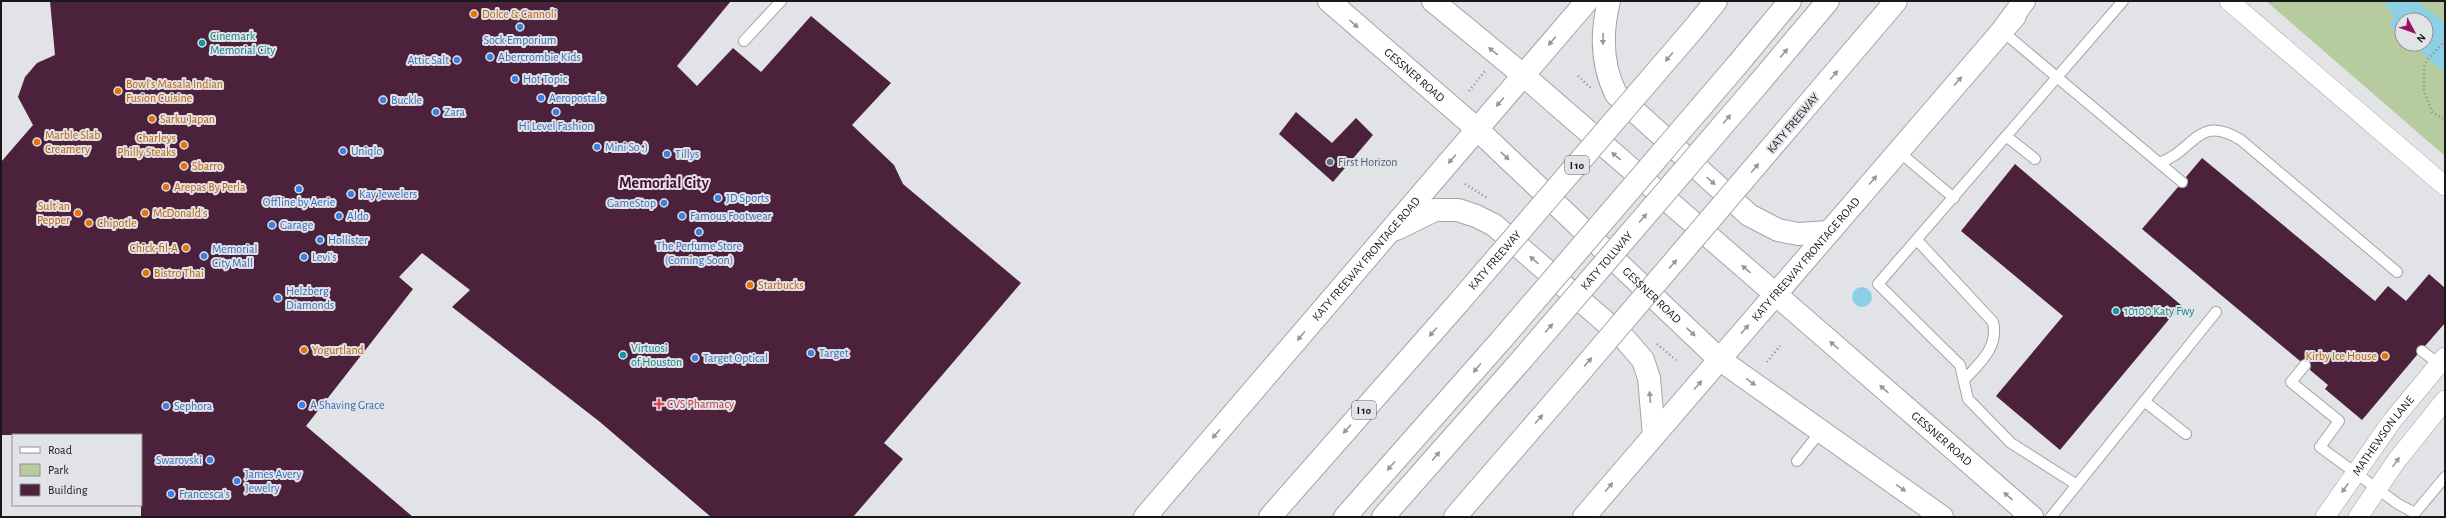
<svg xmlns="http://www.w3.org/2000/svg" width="2446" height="518" font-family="'Alegreya Sans',sans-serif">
  <rect width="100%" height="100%" fill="#e1e3e7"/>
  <path fill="#b6cb9e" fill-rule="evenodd" d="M2266 1H2445V156ZM2402 20H2426V44H2402Z"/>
  <path fill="#8dd0e6" d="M2384 1H2417L2445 23V73L2412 44H2426V20H2402V35L2389 26 2394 17Z
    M1852 297a10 10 0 1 1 20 0a10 10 0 1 1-20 0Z"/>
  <path fill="#4b213c" d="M50 1H731L677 66 697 86 733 48 761 72 811 16 891 83 852 125 894 165 903 184 1021 283 884 443 903 459 853 517H711L600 422 452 307 470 290 422 253 399 277 413 289 306 426 413 517H141V435H1V162L33 125 18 97 25 77 37 63 55 55Z
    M1296 112 1332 143 1356 118 1373 135 1333 182 1279 134Z
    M2202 158 2375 301 2388 286 2406 301 2429 274 2445 288V323L2425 346 2417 347V355L2362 420 2325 389 2328 385 2310 370 2311 366 2309 360 2306 359 2300 361 2142 229 2178 187 2184 188 2187 186 2188 180 2186 177Z
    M2015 164 2181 305 2060 450 1996 396 2063 316 1961 231Z"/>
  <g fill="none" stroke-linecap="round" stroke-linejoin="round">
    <g stroke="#a2a4a8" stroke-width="12">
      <path id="service" d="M2002 31 2182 182
        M744 41 781 1
        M2006 136 2035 159
        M1898 151 1954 198
        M2159 163C2195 151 2197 113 2241 140L2397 272
        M1917 240 1993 322C1999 347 1980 363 1964 380
        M2422 351 2439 364
        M2305 365 2291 382 2339 421 2320 447 2398 504 2415 513 2445 477
        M2144 401 2186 434
        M1797 461 1821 431
        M2077 485 2011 443 1968 399 1960 365 1878 284 2123 1
        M2051 517 2216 312"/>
    </g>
    <g stroke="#a2a4a8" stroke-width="20">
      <g id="minor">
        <path d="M2229 1 2445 186"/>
        <path id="s1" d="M2325 517 2392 421 2445 357"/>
        <path d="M2358 517 2397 460 2445 400"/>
      </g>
    </g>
    <g stroke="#a2a4a8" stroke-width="24">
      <g id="secondary">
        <path id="s2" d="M1329 1 1477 129 1719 359 1942 517"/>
        <path id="s3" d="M1433 1 1523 75 2032 517"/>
        <path d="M1609 1C1601 33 1601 64 1616 94L1749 215 1778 230 1798 234 1829 232"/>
        <path d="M1396 229 1435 210H1458L1476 216 1494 225 1625 339 1643 360 1649 378 1654 435"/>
        <path id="s4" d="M1145 517 1587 1"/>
        <path id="s5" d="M1584 517 2015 16"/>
      </g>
    </g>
    <g stroke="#a2a4a8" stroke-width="24">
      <path id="motorway" d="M1695 27 1716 1
        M2002 31 2024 1
        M1737 65 1790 1
        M1759 83 1828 1
        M1799 115 1896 1
        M1147 517 1152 510
        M1270 517 1459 302
        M1345 517 1502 339
        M1383 517 1524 357
        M1455 517 1563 392"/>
    </g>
    <path stroke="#898b8e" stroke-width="2.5" stroke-dasharray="1 3" stroke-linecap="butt" d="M2445 41 2427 60 2424 68V91L2432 112 2445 120
      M1578 76 1591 88
      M1469 91 1485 71
      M1465 184 1487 198
      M1657 344 1676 360
      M1767 362 1780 346"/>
    <use href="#service" stroke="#fff" stroke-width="10"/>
    <use href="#minor" stroke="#fff" stroke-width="19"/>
    <use href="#secondary" stroke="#fff" stroke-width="22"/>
    <use href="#motorway" stroke="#fff" stroke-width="22"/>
    <g stroke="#a2a4a8" stroke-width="24" stroke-linecap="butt">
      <g id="motorway-bridge">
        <path id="s6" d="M1459 302 1695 27"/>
        <path d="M1502 339 1737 65"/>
        <path id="s7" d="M1524 357 1759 83"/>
        <path d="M1563 392 1799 115"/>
      </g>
    </g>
    <use href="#motorway-bridge" stroke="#fff" stroke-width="22"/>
  </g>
  <defs><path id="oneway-solid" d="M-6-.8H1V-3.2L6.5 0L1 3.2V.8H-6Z"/></defs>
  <g fill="#979798">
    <use href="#oneway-solid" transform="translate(1354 24) rotate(42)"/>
    <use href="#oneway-solid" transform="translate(1603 39) rotate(92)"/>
    <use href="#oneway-solid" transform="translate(1552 41) rotate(130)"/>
    <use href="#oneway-solid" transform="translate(1493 51) rotate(-141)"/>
    <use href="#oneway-solid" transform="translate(1784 53) rotate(-50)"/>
    <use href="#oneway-solid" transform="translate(1669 57) rotate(131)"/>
    <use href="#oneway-solid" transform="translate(1834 75) rotate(-50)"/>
    <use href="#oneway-solid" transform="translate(1958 81) rotate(-49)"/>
    <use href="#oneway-solid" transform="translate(1500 102) rotate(131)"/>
    <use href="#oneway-solid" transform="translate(1727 119) rotate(-50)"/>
    <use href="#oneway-solid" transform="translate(1505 156) rotate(43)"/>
    <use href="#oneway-solid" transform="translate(1616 156) rotate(-139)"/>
    <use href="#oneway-solid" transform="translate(1452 159) rotate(131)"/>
    <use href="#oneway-solid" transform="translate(1755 168) rotate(-50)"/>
    <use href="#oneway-solid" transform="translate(1873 180) rotate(-49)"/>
    <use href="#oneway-solid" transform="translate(1711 181) rotate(42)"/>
    <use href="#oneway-solid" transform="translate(1643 218) rotate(-49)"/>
    <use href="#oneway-solid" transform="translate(1534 260) rotate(-139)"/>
    <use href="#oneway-solid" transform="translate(1673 264) rotate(-49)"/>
    <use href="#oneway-solid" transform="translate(1746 269) rotate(-139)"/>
    <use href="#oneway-solid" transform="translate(1549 328) rotate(-49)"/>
    <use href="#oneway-solid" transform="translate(1745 329) rotate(-49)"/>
    <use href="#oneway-solid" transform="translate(1433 332) rotate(131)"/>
    <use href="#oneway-solid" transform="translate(1691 332) rotate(43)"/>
    <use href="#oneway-solid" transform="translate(1301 336) rotate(131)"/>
    <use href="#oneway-solid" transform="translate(1834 345) rotate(-139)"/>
    <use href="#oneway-solid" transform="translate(1588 362) rotate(-49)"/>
    <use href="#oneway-solid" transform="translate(1477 368) rotate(131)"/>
    <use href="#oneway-solid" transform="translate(1751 382) rotate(36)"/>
    <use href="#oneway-solid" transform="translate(1698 385) rotate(-49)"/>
    <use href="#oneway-solid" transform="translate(1884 389) rotate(-139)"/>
    <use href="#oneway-solid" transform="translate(1650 397) rotate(-95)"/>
    <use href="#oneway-solid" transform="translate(1539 419) rotate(-49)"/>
    <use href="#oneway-solid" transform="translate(1347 429) rotate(131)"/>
    <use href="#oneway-solid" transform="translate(1216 434) rotate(131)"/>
    <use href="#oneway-solid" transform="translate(1436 456) rotate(-49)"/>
    <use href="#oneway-solid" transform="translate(2396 462) rotate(-54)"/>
    <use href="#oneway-solid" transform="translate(1391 466) rotate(131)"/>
    <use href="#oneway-solid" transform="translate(1609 487) rotate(-49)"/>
    <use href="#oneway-solid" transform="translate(1901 488) rotate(35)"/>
    <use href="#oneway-solid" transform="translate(2345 488) rotate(125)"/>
    <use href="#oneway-solid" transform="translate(2008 496) rotate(-139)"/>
  </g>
  <g fill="#e8710a" stroke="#e1e3e7" stroke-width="1.5">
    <circle cx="474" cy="14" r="4"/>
    <circle cx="118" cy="91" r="4"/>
    <circle cx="152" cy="119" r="4"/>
    <circle cx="37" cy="142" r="4"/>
    <circle cx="184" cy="145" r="4"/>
    <circle cx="184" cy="166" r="4"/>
    <circle cx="166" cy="187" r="4"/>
    <circle cx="78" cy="213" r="4"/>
    <circle cx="145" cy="213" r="4"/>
    <circle cx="89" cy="223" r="4"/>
    <circle cx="186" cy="248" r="4"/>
    <circle cx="146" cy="273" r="4"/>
    <circle cx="750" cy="285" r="4"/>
    <circle cx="304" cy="350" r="4"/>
    <circle cx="2385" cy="356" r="4"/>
  </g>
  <g fill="#3f7fe0" stroke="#e1e3e7" stroke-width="1.5">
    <circle cx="520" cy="27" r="4"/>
    <circle cx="490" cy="57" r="4"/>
    <circle cx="457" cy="60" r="4"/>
    <circle cx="515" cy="79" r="4"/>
    <circle cx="541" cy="98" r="4"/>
    <circle cx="383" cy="100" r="4"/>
    <circle cx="436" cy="112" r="4"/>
    <circle cx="556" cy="112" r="4"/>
    <circle cx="597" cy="147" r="4"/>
    <circle cx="343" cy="151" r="4"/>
    <circle cx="667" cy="154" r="4"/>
    <circle cx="299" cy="189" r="4"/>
    <circle cx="351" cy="194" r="4"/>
    <circle cx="718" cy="198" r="4"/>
    <circle cx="664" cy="203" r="4"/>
    <circle cx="339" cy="216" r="4"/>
    <circle cx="682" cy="216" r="4"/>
    <circle cx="272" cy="225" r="4"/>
    <circle cx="699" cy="232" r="4"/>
    <circle cx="320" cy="240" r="4"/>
    <circle cx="204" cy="256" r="4"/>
    <circle cx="304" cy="257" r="4"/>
    <circle cx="278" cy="298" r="4"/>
    <circle cx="811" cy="353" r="4"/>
    <circle cx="695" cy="358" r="4"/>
    <circle cx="302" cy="405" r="4"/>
    <circle cx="166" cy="406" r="4"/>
    <circle cx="210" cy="460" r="4"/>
    <circle cx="237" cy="481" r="4"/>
    <circle cx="171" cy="494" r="4"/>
  </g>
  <g fill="#0f9aa8" stroke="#e1e3e7" stroke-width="1.5">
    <circle cx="202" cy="43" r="4"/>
    <circle cx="2116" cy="311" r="4"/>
    <circle cx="623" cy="355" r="4"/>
  </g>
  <circle fill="#5c6f8a" stroke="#e1e3e7" stroke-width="1.5" cx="1330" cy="162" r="4"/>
  <path fill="#e0444e" stroke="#e1e3e7" stroke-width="1.5" d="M657 398h4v4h4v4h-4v4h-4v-4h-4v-4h4z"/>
  <g text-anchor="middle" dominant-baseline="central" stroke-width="4" stroke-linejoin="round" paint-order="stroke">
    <g fill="#e1e3e7" stroke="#545558" stroke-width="1">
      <rect x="1565" y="156" width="24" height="18" rx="3"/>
      <rect x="1352" y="401" width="24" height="18" rx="3"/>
    </g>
    <g font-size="11" font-weight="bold" fill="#18181a">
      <text x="1577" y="165">I 10</text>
      <text x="1364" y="410">I 10</text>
    </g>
    <g font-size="12" fill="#c56008" stroke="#e1e3e7" text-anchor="start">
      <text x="482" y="14">Dolce &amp; Cannoli</text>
      <text x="126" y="84">Bowl's Masala Indian<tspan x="126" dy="14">Fusion Cuisine</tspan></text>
      <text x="160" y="119">Sarku Japan</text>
      <text x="45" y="135">Marble Slab<tspan x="45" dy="14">Creamery</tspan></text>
      <text x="176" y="138" text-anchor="end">Charleys<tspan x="176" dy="14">Philly Steaks</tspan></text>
      <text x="192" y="166">Sbarro</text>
      <text x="174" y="187">Arepas By Perla</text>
      <text x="70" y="206" text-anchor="end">Sult'an<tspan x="70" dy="14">Pepper</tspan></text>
      <text x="153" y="213">McDonald's</text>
      <text x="97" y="223">Chipotle</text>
      <text x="178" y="248" text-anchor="end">Chick-fil-A</text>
      <text x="154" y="273">Bistro Thai</text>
      <text x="758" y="285">Starbucks</text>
      <text x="312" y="350">Yogurtland</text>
      <text x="2377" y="356" text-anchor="end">Kirby Ice House</text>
    </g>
    <g font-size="12" fill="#0d838f" stroke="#e1e3e7" text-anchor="start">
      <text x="210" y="36">Cinemark<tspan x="210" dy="14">Memorial City</tspan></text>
      <text x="2124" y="311">10100 Katy Fwy</text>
      <text x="631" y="348">Virtuosi<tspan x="631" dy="14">of Houston</tspan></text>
    </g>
    <g font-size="12" fill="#366cbe" stroke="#e1e3e7" text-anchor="start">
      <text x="520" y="40" text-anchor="middle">Sock Emporium</text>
      <text x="498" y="57">Abercrombie Kids</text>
      <text x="449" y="60" text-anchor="end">Attic Salt</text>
      <text x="523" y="79">Hot Topic</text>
      <text x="549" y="98">Aeropostale</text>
      <text x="391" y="100">Buckle</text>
      <text x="444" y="112">Zara</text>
      <text x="556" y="126" text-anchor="middle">Hi Level Fashion</text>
      <text x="605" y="147">Mini So ;)</text>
      <text x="351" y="151">Uniqlo</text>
      <text x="675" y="154">Tillys</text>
      <text x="359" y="194">Kay Jewelers</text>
      <text x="726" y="198">JD Sports</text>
      <text x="299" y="202" text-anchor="middle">Offline by Aerie</text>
      <text x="656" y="203" text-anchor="end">GameStop</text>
      <text x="347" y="216">Aldo</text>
      <text x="690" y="216">Famous Footwear</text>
      <text x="280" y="225">Garage</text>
      <text x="328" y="240">Hollister</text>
      <text x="699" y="246" text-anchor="middle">The Perfume Store<tspan x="699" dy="14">(Coming Soon)</tspan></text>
      <text x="212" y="249">Memorial<tspan x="212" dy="14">City Mall</tspan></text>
      <text x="312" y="257">Levi's</text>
      <text x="286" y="291">Helzberg<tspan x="286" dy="14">Diamonds</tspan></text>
      <text x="819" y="353">Target</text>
      <text x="703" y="358">Target Optical</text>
      <text x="310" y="405">A Shaving Grace</text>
      <text x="174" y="406">Sephora</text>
      <text x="202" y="460" text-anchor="end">Swarovski</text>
      <text x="245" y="474">James Avery<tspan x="245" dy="14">Jewelry</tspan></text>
      <text x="179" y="494">Francesca's</text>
    </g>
    <g font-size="12" fill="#18181a" stroke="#e1e3e7">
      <text stroke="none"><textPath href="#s2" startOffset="113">GESSNER ROAD</textPath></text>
      <text transform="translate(1793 123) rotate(-50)">KATY FREEWAY</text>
      <text stroke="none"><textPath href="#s4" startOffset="340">KATY FREEWAY FRONTAGE ROAD</textPath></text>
      <text stroke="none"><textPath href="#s5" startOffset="340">KATY FREEWAY FRONTAGE ROAD</textPath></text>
      <text stroke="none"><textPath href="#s6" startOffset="55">KATY FREEWAY</textPath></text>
      <text stroke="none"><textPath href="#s7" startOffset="127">KATY TOLLWAY</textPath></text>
      <text stroke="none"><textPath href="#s2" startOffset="437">GESSNER ROAD</textPath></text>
      <text stroke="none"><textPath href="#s1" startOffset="100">MATHEWSON LANE</textPath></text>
      <text stroke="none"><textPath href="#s3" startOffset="671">GESSNER ROAD</textPath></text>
    </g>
    <g font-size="12" fill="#4e5e75" stroke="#e1e3e7" text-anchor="start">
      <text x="1338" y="162">First Horizon</text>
    </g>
    <g font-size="12" fill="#be3a42" stroke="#e1e3e7" text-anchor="start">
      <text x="667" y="404">CVS Pharmacy</text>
    </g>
    <g font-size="16" font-weight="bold" fill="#4a0c31" stroke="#e1e3e7">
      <text x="664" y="183">Memorial City</text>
    </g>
  </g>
  <rect width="2446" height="518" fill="none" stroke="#18181a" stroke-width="4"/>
  <rect x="12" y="434" width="130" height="72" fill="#e1e3e7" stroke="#919295"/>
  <rect x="20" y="447" width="20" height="6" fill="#ffffff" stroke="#919295"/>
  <text x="48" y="454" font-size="12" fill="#18181a">Road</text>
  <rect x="20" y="464" width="20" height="12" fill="#b6cb9e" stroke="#919295"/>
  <text x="48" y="474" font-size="12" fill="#18181a">Park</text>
  <rect x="20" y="484" width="20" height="12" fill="#4b213c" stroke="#919295"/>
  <text x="48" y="494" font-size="12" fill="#18181a">Building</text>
  <g transform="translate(2414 32) rotate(131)"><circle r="19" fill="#e1e3e7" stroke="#919295"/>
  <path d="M0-3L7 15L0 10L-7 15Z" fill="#981267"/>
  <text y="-6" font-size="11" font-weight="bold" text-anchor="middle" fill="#18181a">N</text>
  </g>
</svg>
